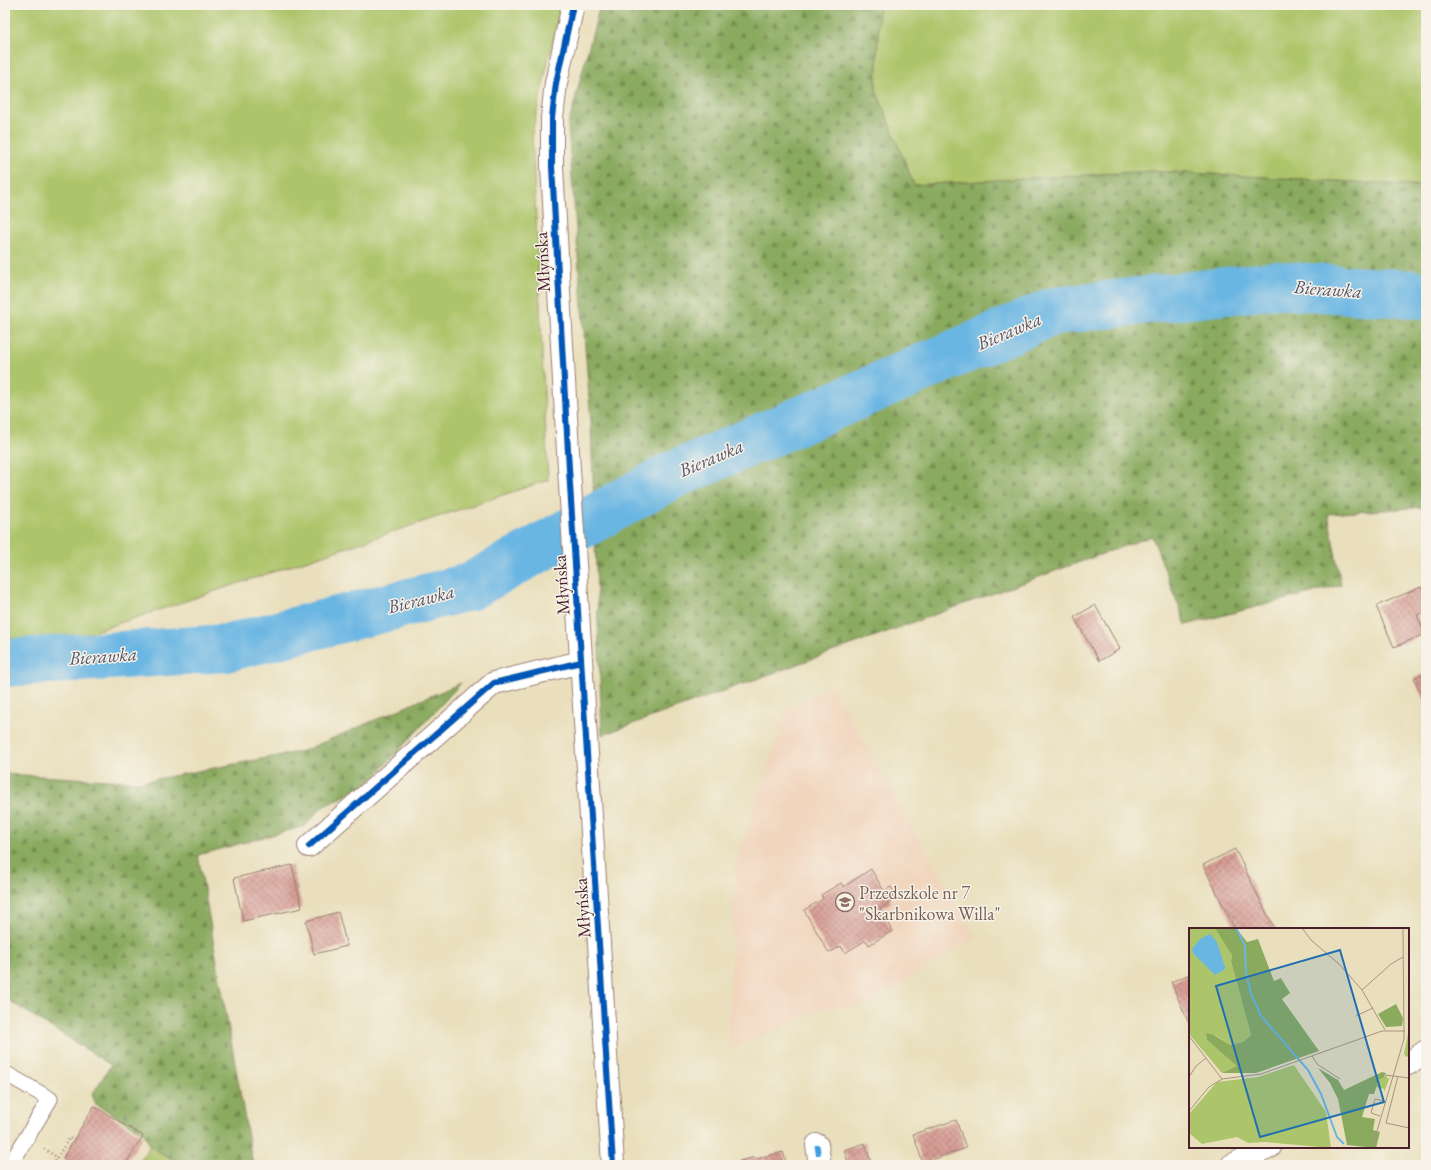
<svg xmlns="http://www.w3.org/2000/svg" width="1431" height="1170" font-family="'EB Garamond',serif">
  <defs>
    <pattern id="forest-firs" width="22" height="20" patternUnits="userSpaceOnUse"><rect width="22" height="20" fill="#8aaa5e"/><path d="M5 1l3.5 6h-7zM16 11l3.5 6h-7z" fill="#738a4e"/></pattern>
    <pattern id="building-cross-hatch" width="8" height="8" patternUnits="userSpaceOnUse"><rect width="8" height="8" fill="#d79d94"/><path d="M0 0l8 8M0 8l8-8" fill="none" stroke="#b07f79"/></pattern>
  </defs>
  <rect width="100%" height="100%" fill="#f7f3e8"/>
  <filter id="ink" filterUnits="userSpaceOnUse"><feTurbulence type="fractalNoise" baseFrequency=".025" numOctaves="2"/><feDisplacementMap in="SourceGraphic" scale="8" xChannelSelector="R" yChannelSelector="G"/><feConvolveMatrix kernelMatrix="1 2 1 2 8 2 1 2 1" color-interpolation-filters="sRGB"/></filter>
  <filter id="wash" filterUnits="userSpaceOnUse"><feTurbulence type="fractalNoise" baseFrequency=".012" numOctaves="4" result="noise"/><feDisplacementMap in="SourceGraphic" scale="16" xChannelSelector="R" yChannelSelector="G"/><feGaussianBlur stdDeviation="0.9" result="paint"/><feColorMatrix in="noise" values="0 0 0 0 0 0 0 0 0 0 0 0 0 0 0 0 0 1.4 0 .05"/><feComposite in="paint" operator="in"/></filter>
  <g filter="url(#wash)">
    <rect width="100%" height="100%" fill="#e9dfbc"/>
    <path fill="#f1d5bd" d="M831 685 976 938 864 1006 819 1009 728 1050 735 867 786 711Z"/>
    <path fill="#adc56a" stroke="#7c724a" d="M5 5H562L555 31 532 133 548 480 57 644 5 637Z
      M879 5H1426V186L1152 171 914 185 876 90Z
      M150 1146 181 1165H138Z"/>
    <path fill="url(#forest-firs)" stroke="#6a6444" d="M600 5H879L876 90 914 185 1152 171 1426 186V507L1328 514 1341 585 1186 625 1152 536 602 735 591 423 568 126Z
      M461 683 369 783 321 808 305 826 198 855 253 1165H181L150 1146 144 1133 96 1104 92 1095 111 1065 5 998V774L141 782 303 751Z"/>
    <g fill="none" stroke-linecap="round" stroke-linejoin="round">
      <path stroke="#6ab6e3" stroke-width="48" d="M5 663 226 648 469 587 671 476 1054 311 1276 285 1426 295"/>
    </g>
    <g id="blocks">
      <path fill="url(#building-cross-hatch)" d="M1421 587 1426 598V611L1417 615 1425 634 1394 647 1376 606Z
        M1095 605 1120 649 1099 661 1074 617Z
        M1426 673V706L1414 678Z
        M1235 849 1269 918 1275 929H1235L1203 865Z
        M292 865 302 908 243 921 234 878Z
        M871 869 884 891 891 887 895 893 888 897 891 902 880 909 892 931 869 945 866 940 845 953 841 946 829 953 804 910 823 899 821 895 841 883 843 887Z
        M338 912 347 946 314 954 306 921Z
        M1190 974V1026L1171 982Z
        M94 1106 143 1136 125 1165H74L63 1158Z
        M956 1120 966 1148 923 1163 913 1134Z
        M865 1143 872 1165H849L844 1150Z
        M783 1152 787 1165H741L740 1161 755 1157 756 1159Z"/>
    </g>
  </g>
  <g filter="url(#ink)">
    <use href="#blocks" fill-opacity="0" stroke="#9a7f74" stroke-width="1"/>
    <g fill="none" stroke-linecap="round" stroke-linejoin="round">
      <g stroke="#9a7f74" stroke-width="17">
        <path id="lane" d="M5 1073 50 1099 10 1165"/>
      </g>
      <g stroke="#9a7f74" stroke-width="24">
        <path id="street" d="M573 5 556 83 552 118V167L569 469 613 1165
          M309 846 494 683 581 662
          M1408 1064 1426 1051
          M817 1145 820 1165
          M1232 1165 1270 1147"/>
      </g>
      <path stroke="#9a7f74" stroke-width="2.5" stroke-dasharray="1 3" stroke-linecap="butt" d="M44 1149 57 1157
        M62 1165 55 1161 69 1138 74 1141"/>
      <use href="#lane" stroke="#fff" stroke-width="15"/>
      <use href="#street" stroke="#fff" stroke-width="22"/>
      <path stroke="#409be1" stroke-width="5" stroke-dasharray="10 5" stroke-linecap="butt" d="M817 1145 820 1165"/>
      <g stroke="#f7f3e8" stroke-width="8">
        <path id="cycleway" d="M573 5 556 83 552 118V167L569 469 613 1165
          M309 846 494 683 581 662"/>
      </g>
      <use href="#cycleway" stroke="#0057b8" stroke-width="6"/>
    </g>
  </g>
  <defs>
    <g id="school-ring" transform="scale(1)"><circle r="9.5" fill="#f7f3e8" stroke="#8d6e63" stroke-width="1.5"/><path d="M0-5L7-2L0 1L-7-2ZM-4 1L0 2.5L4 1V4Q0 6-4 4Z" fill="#8d6e63"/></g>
  </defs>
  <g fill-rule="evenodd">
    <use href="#school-ring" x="845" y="902"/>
  </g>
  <g text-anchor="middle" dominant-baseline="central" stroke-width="3" stroke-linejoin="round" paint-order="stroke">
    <g font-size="18" fill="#4a1f2b" stroke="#f7f3e8">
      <text transform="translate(542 262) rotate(-93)">Młyńska</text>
      <text transform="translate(561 585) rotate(-94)">Młyńska</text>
      <text transform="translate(582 908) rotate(-94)">Młyńska</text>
    </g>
    <g font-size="18" fill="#785e54" stroke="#f7f3e8" text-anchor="start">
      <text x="859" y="892">Przedszkole nr 7<tspan x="859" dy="21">"Skarbnikowa Willa"</tspan></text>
    </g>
    <g font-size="19" font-style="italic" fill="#55546b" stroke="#f7f3e8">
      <text transform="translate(1328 289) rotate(4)">Bierawka</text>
      <text transform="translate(1009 331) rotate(-23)">Bierawka</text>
      <text transform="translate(711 458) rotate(-23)">Bierawka</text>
      <text transform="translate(421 599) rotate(-14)">Bierawka</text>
      <text transform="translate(103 656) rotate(-4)">Bierawka</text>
    </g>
  </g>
  <g transform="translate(1189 928)">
    <rect width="220" height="220" fill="#e9dfbc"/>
    <path d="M0 0H26L37 15 43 27 42 33 62 107 54 114 41 117 26 107 18 112 49 138 33 145 0 106ZM220 101V128L217 129 215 126ZM105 137 137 184 142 220 76 214 59 215 48 209 13 216 0 205V186L28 154 69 149ZM194 148H198V151L201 149 195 164V161L187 159 190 151Z" fill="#adc56a"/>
    <path d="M26 0H47L58 14 69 11 85 53 92 50 101 65 93 71 130 123 67 145H33L48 138 18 112 17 105 25 107 41 117 54 114 62 107 42 33 43 27ZM207 76 214 90 213 98 197 99 189 86ZM129 140 149 152 155 162 193 144 197 145 194 150 190 151 185 166H180L173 189 186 191 184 202 191 204 187 220 158 217 149 171 141 155Z" fill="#8aaa5e"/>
    <path d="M21 6 28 14 36 39 35 42 26 47 4 25 3 21 11 11Z" fill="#6ab6e3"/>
    <path fill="none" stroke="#6ab6e3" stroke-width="2" d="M47 0 56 18 57 44 62 66 72 88 119 142 132 166 148 209 155 216"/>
    <path fill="none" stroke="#a99282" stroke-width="1" d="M113 0 122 12 150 36 173 62 196 102M173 62 202 36 214 29M167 88 184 80M0 108 33 151M123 128 128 136 151 151M196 147 220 150M209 148 197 195 220 200M0 149 7 138 17 130M0 183 20 159 33 151 72 146 193 103H216M191 188 182 185 186 171 195 173M183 220 215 111 214 0"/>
    <path fill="#1f6fb2" fill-opacity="0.15" stroke="#1f6fb2" stroke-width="2" d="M151 22 195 174 71 209 27 58Z"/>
    <rect width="220" height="220" fill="none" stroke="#4a1f2b" stroke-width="2"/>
  </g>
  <rect width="1431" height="1170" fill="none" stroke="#f7f3e8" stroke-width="20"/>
</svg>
